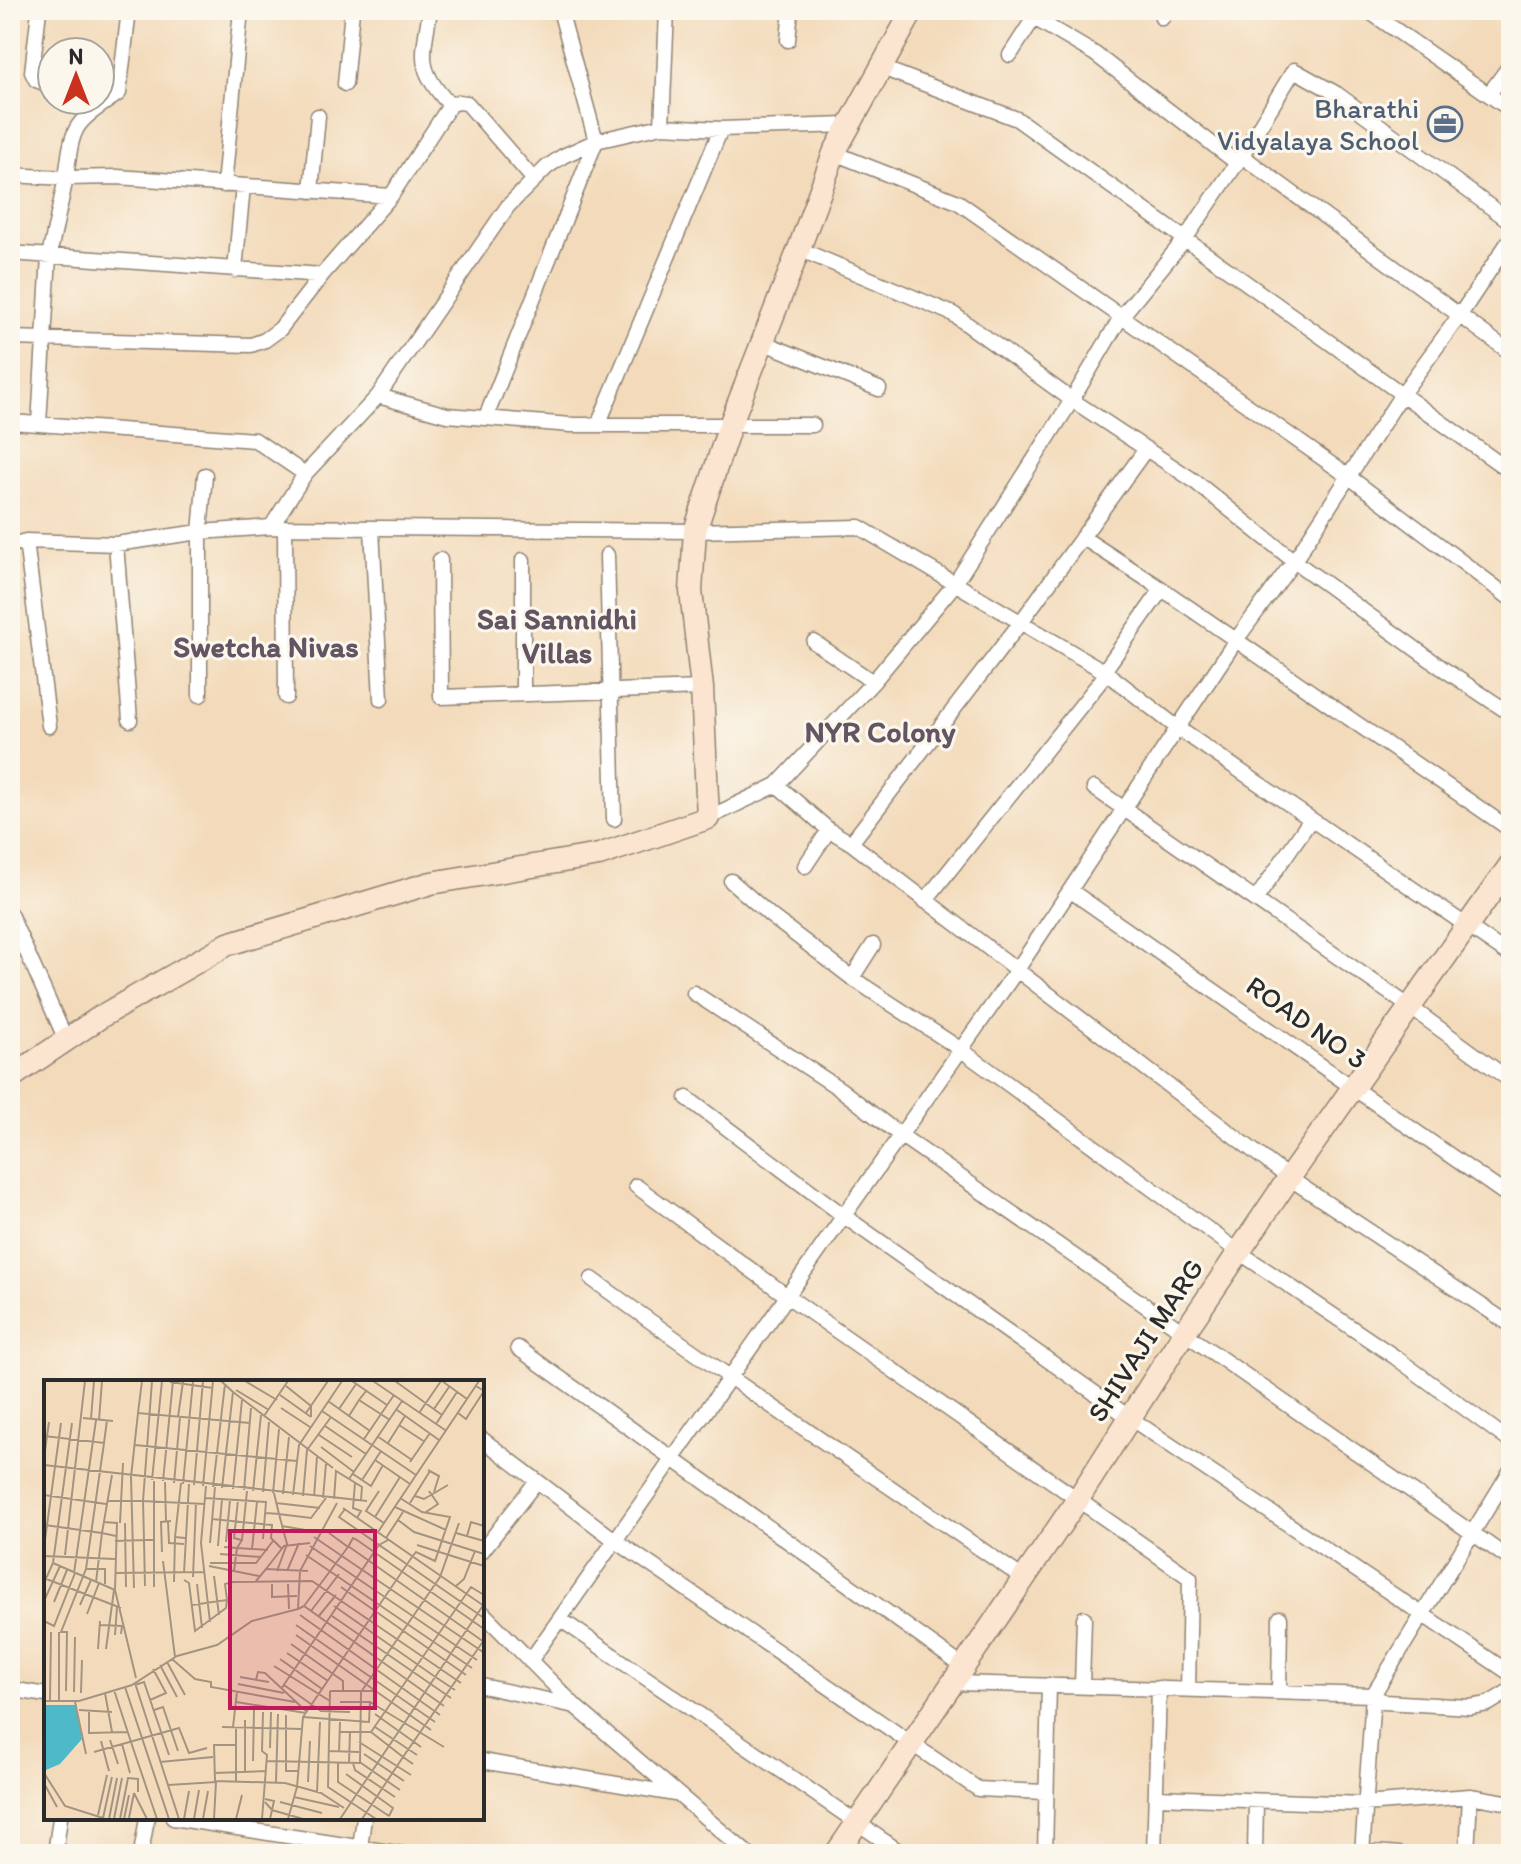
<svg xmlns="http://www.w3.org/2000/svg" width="1521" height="1864" font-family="Itim,sans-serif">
  <rect width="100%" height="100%" fill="#fbf7ec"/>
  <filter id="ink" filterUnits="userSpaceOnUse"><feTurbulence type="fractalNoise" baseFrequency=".0125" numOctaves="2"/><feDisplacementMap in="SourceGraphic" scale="16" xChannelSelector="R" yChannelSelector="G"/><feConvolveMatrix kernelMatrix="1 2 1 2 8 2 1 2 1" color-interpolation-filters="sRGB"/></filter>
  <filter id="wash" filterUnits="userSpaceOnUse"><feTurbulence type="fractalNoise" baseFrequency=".006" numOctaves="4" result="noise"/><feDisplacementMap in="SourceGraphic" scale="32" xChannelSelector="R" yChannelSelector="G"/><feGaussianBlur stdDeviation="1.8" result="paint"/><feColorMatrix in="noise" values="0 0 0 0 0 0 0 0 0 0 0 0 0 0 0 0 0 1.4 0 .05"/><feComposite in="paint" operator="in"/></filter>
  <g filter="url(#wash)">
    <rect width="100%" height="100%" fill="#f3daba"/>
  </g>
  <g filter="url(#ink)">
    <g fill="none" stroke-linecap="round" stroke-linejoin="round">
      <g stroke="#8f8272" stroke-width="17">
        <path id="street" d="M39 10 32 72 36 80 52 86
          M430 10C423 57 415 68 450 105
          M1367 10 1511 110
          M1162 18 1167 10
          M788 40 791 10
          M1010 55 1039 10
          M882 68 1017 119 1511 472
          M345 84 352 10
          M1489 94 1511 64
          M662 126 667 10
          M834 153 958 202 1348 476 1511 599
          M1242 156 1511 353
          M1237 163 1294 70 1337 94 1511 222
          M10 175 66 178C73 122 73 125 119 93L129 10
          M224 185 241 10
          M311 191 318 116
          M799 249 953 314 1072 400 1193 480 1294 561 1442 668 1511 714
          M10 253 322 275
          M235 270 243 186
          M10 338 251 345 265 340 280 329 322 275 391 196 450 105 458 102 467 103 534 180
          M762 342 879 389
          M378 396 508 206 547 167 563 156 596 141 662 126 721 129 848 125
          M486 417 596 141 560 10
          M10 422 39 424 49 256 66 178 117 177 391 196
          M39 424 255 440 305 474
          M598 425 721 129
          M271 527 305 474 378 396 447 415 571 425H813
          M285 529 286 697
          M372 529 381 699
          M1082 537 1162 589 1104 671
          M26 541 49 726
          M116 544 130 720
          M10 545 26 541 116 544 200 532 271 527 695 531 859 527 1107 673 1179 729 1511 956
          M607 555 614 819
          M440 560 441 697 702 688
          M523 560V694
          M1162 589 1511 830
          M814 642 873 682
          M200 695V532L205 475
          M777 785 873 682 954 585 1072 400 1121 317 1185 239 1237 163 1095 54 1034 18
          M1094 788 1410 1007 1511 1081
          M708 818 777 785 829 830 851 843 1289 1178 1511 1325
          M851 843 1021 622 1146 449
          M805 866 829 830
          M731 881 771 916 852 978 960 1049 1239 1252 1395 1357 1511 1442
          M1071 891 1511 1198
          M1256 899 1311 819
          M925 901 1107 673
          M10 914 66 1040
          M852 978 873 945
          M694 993 840 1089 900 1135 1511 1560
          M687 1098 844 1216 1130 1418 1511 1674
          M636 1186 787 1296 1190 1578 1188 1690
          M592 1279C733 1382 879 1479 1023 1578
          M518 1348 965 1668
          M482 1439 616 1541 978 1789 1045 1792
          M482 1551 536 1482
          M482 1612 576 1707 748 1854
          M560 1619 903 1854
          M530 1661 1017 970 1236 640 1294 561 1402 394 1460 315 1511 238
          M955 1683 1373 1695 1384 1702 1470 1707 1488 1704 1511 1690
          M482 1686 575 1706
          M1082 1687 1084 1618
          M10 1689 46 1695
          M1279 1692 1280 1618
          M482 1761 675 1794
          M1470 1796 1511 1803
          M1156 1797 1364 1804 1470 1796 1467 1854
          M173 1818 402 1854
          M360 1848 364 1818
          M1362 1851 1399 1854
          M55 1854 60 1818
          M141 1854 147 1818
          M1045 1854 1049 1685
          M1154 1854 1159 1688
          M1255 1854 1256 1802
          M1362 1854 1373 1695 1511 1470"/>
      </g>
      <g stroke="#8f8272" stroke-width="25">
        <path id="secondary" d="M10 1078 102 1016 228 944 431 883 599 855 708 818 702 688 691 591 695 531 730 425 799 249 834 153 913 10
          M836 1854 1078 1499 1184 1333 1289 1178 1511 864"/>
      </g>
      <use href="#street" stroke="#fff" stroke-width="14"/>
      <use href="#secondary" stroke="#fce5d0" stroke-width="22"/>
    </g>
  </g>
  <defs>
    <g id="office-ring" transform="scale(1.8)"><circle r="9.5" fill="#fbf7ec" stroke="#5c6f8a" stroke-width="1.5"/><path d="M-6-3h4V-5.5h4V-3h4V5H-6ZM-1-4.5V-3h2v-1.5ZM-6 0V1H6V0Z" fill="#5c6f8a"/></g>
  </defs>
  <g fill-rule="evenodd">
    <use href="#office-ring" x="1445" y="124"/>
  </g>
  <g text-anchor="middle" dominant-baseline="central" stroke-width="6" stroke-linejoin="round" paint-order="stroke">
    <g font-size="28" fill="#4e5e75" stroke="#fbf7ec" text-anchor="end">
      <text x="1419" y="108">Bharathi<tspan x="1419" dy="32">Vidyalaya School</tspan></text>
    </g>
    <g font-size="28" fill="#2b2b2b" stroke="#fbf7ec">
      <text transform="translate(1307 1022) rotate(35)">ROAD NO 3</text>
      <text transform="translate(1145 1340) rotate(-57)">SHIVAJI MARG</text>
    </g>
    <g font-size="30" font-weight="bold" fill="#645562" stroke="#fbf7ec">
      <text x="557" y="618">Sai Sannidhi<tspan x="557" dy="34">Villas</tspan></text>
      <text x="266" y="646">Swetcha Nivas</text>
      <text x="880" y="731">NYR Colony</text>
    </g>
  </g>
  <g transform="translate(44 1380)">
    <rect width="440" height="440" fill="#f3daba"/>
    <path d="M0 325H32L38 359 16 384 2 390Z" fill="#4ebac9"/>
    <path fill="none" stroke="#a39481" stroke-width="2" d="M177 1 189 12 178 108M201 1 233 20M308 1 343 25M329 1 401 50M351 1 398 35M398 1 423 19M126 2 169 8M242 6 267 26V37M192 10 225 30M322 11 315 20 346 40M189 12 289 88M236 15 267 37M315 20 305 36 326 51M284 21 305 36M237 28 266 47M295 29 312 4M390 29 405 7M353 30 395 60M278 31 372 95M94 33 98 1M262 33 284 1M375 33 397 1M414 33 422 39 427 31 440 11 432 6M220 36 244 1M134 37 139 2M39 38 69 41M47 39 50 1M55 40 58 1M392 44 413 12M355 45 381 62M281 46 322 74M275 55 308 77M0 56 60 63 63 40M333 56 368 80M320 59 350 15M344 63 361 36M91 65 253 81M277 67 310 92M0 77 5 42M331 80 366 104M366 82 386 53M0 85 323 121M384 90 395 96 390 112M309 94 327 106 339 85M305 99 358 21M108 100 118 1M318 100 337 71M119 101 129 1M121 102 122 141M130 103 136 37M137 103 131 157 141 158M311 103 309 128 317 131 313 138M139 104 149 1M150 105 159 1M159 106 169 1M162 106 157 163 166 242M169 107 181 4M189 109 198 20M200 110 207 28M209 111 217 35M335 111 322 131 340 143M219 112 225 42M229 113 235 49M230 113 235 134 267 138 282 118M239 114 245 57M0 115 62 124M249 115 255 65 298 1M259 116 263 70 287 37M371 116 380 119 404 105M270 117 273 77M161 118 222 122 219 159M279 118 282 84M356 118 378 132 406 137 391 181 372 172 368 177M290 119 292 91 318 107 317 120M194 120 190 158 197 160M63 121H99L108 1M232 123 276 128M366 123 386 91M351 127 402 150M299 128 440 226M301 129 295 137 440 238M382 132 394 124 385 111M222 133 235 134 243 164 233 191M331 137 356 97M168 139 228 145 227 158 237 168M354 140 370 152 440 174M124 141 125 163 140 164M60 142 73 143 71 210 92 298M76 143 79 83M81 143 82 207M1 145 58 153 68 95M238 146 273 152M334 152 435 1M412 153 440 161M423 156 427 142 440 146M270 157 439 272M342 158 359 132M109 160H100L99 121 161 124M71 161 100 160 101 206M182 162 186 120M166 163 171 107M373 165 440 186M174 166 178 119M266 166 433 280M304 166 440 262M0 167 17 43M180 167 193 168 198 160 203 111M304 167 309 158 313 160 440 249M208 169 213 122M118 172 117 142 127 141M176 174 217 177M21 175 41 1M262 175 428 288M0 176 71 179M119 181 131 277M9 183 71 210M166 183H212L229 161M165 186 190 191 193 168 224 170M42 189H61V204M222 189 240 166 266 163M190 191 215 196M243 191 255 163M30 193 52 40M71 193 160 192M140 193 145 104M170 196 175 235M149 197 152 123M0 198 77 228M140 200 145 203 151 251 182 228 183 220M212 201 222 189 264 191M52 202 58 153 72 156M130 202 131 157M0 203 9 183 28 43M153 204 158 248M228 204V217L253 216M244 204 245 229M110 207V101M297 207 422 295M411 207 420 199 431 171M90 208 87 97 94 33 206 43M0 221 16 186M10 222 23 190M36 225 47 200M148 225 183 220 181 204 189 202 268 201 417 303M260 226 304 167 285 153M290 226 390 296M254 229 260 226 400 326M267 231 295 194M43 234 55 203M256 235 396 335M288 236 407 318M274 237 292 215M0 241 10 246 31 193M56 245 78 246 77 254M252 245 391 342M71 255 73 227M252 255 387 350M247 264 299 301V312M54 269 56 241M62 269 70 210M243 273 284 301M128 279 151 299 167 302V307L251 322M236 279 278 309M123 282 141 315M116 285 133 317M230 286 286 321M390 296 411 310M196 297 225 302M212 300 214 292 221 293 263 332M91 303 135 439M194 304 240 313M91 305 100 302 125 375M240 305 277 331 306 332M81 307 125 439M237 309 335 165 344 160M70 310 87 362M22 311 23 252H17L42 189 60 63M286 311 284 407 332 439M286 311H331M30 312 31 257M37 313 38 280M61 313 68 352M6 320 7 252M106 320 122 313 109 289M0 321H35L88 305 133 276 173 265 208 241 254 229 256 191 293 123M15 321V252M31 322 42 374M192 322 262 333M326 322 400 367M35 330 68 332M110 330 119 327 134 371M45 332V353L84 352M331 334 377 367M242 335V391H255M259 337 325 342 326 322H296M178 347 258 349M189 347 193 312M331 347 373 375M295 352H327L359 377 318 439M327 352 427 207 440 215M66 360 74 384M57 361 65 391M87 362 113 439M315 362 367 395M78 364 86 393M192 365H170L171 401 241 403 277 413 300 428M226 368 227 332M285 371 315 372M50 372 135 348 145 373 163 368M295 372 296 342M320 374 360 401M209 381 210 329M222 381 317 383 356 410M116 382 169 377M294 383V402L345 436M305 383 306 352M309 383 311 390 351 417M316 383 317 312 396 197 415 143M369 384 359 377 440 260M201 391V340M0 393 21 426 62 439M170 393 222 391M302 394 349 428 345 436M192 401V348M232 402 234 334M264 402 266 361M1 405 13 427M124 405 172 402 170 439M273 412 276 342M90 413 103 439M250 417 295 427M221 419 230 421 226 439M221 422 228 430 259 439M236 422 278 433M54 435 63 395M59 438 68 397M85 438 90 413M65 439 73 398M70 439 78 398M76 439 84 398 94 399V412M80 439 85 415M140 439 145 411M150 439 155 410M159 439 164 411M192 439 198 415M218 439 223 375 218 371 219 332M244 439 253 407 259 337 368 177M296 439 440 224"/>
    <path fill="#c2185b" fill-opacity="0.15" stroke="#c2185b" stroke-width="4" d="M186 151H331V328H186Z"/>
    <rect width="440" height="440" fill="none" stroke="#2b2b2b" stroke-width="4"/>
  </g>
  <rect width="1521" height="1864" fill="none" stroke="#fbf7ec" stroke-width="40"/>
  <g transform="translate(76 76)"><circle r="38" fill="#fbf7ec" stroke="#a8a59f" stroke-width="2"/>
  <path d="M0-6L14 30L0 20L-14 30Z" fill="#c8321e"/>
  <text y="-12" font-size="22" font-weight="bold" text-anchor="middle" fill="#2b2b2b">N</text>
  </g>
</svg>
